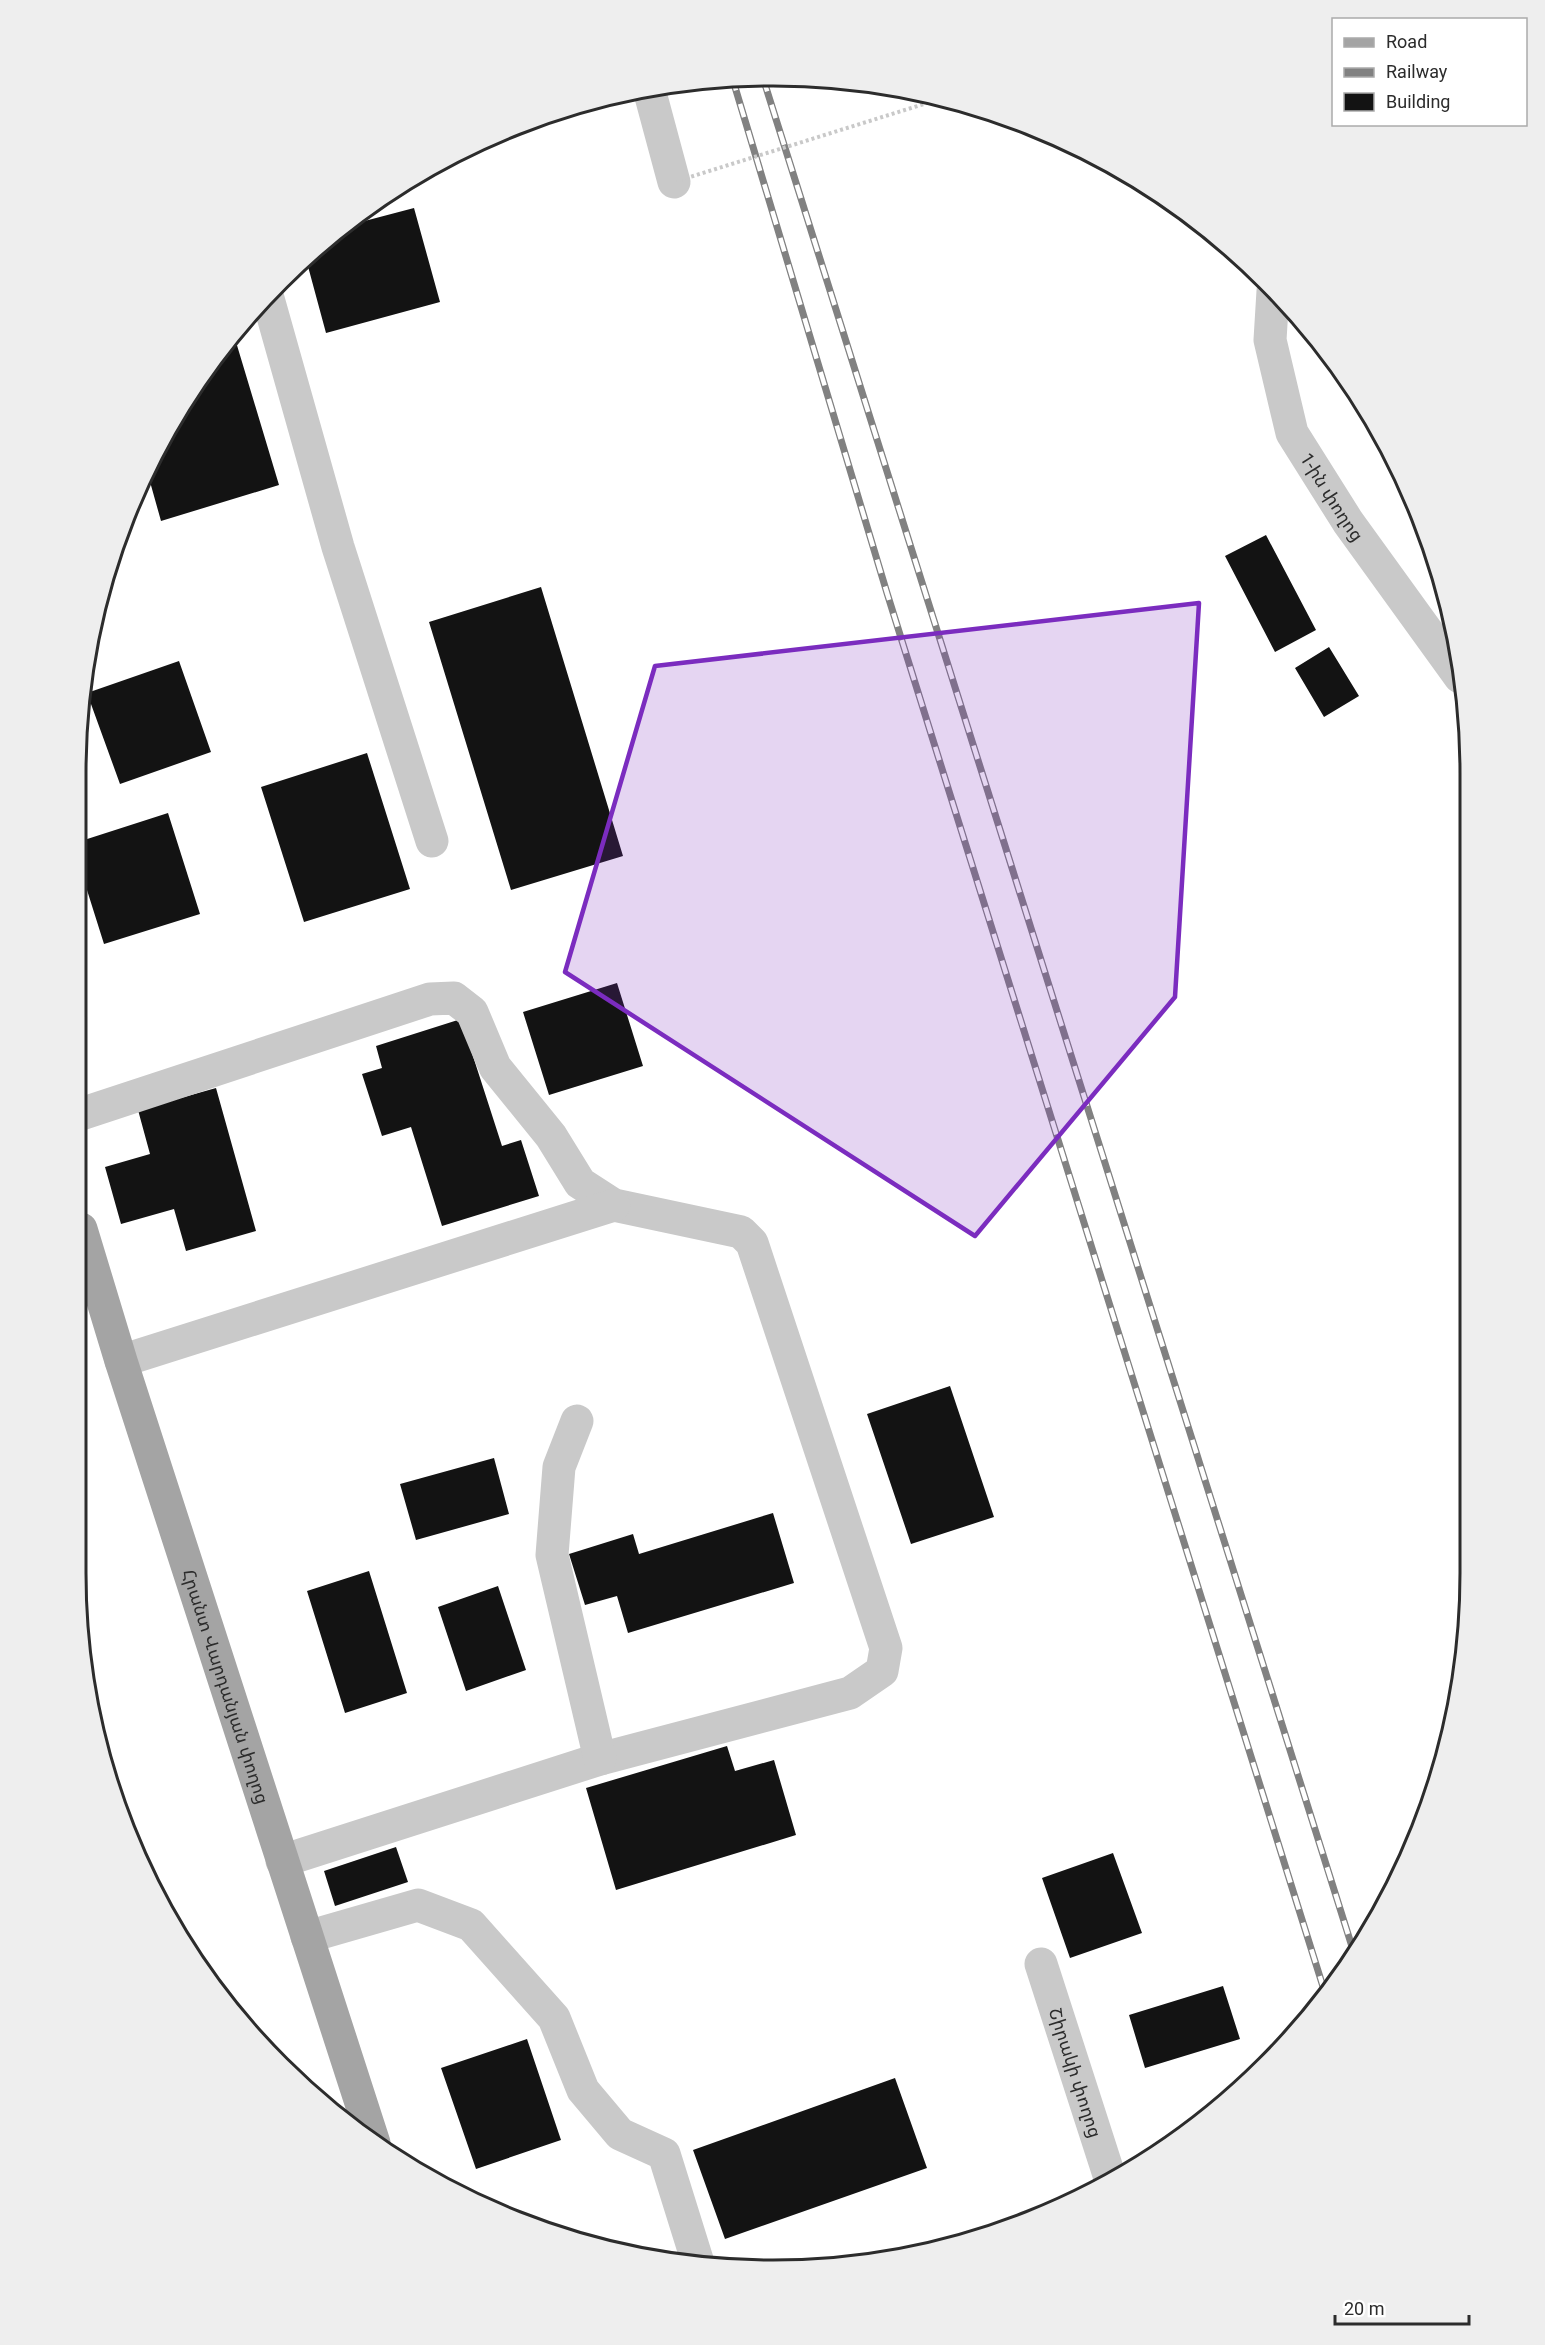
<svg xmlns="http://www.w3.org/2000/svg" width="1545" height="2345" font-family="Roboto,'Noto Sans Armenian',sans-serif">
  <rect width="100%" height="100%" fill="#fff"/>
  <path fill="#131313" d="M414 208 440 302 326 333 306 259 338 228Z
    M233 332 279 485 161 521 147 471 192 385Z
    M1266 535 1316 630 1275 652 1225 556Z
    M541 587 623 856 511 890 429 622Z
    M1329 647 1359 696 1324 717 1295 668Z
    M179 661 211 752 120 784 87 693Z
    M367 753 410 889 304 922 261 787Z
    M168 813 200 914 104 944 81 871V841Z
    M617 983 643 1066 549 1095 523 1012Z
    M461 1019 502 1146 521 1140 539 1196 442 1226 411 1127 382 1136 362 1074 382 1068 376 1046Z
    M216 1088 256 1231 186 1251 174 1209 121 1224 105 1167 150 1154 138 1110Z
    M950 1386 994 1517 911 1544 867 1414Z
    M494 1458 509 1514 416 1540 400 1484Z
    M773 1513 794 1583 628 1633 617 1596 585 1605 569 1554 633 1534 639 1554Z
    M369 1571 407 1693 345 1713 307 1591Z
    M498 1586 526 1670 466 1691 438 1607Z
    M727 1746 735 1771 774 1760 796 1835 616 1890 586 1788Z
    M396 1847 408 1882 335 1906 324 1871Z
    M1113 1853 1142 1933 1070 1958 1042 1878Z
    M1223 1986 1240 2039 1145 2068 1129 2015Z
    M527 2039 561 2140 476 2169 441 2068Z
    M895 2078 927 2168 725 2239 693 2150Z"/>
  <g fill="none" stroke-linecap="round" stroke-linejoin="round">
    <g stroke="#c9c9c9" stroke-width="33">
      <path d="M649 89 674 182"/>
      <path id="s1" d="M1273 291 1270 340 1292 433 1348 522 1460 677"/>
      <path d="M267 295 338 547 432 841"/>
      <path d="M81 1114 430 999 454 998 472 1012 495 1067 551 1136 580 1183 614 1205 741 1232 752 1243 886 1648 882 1671 850 1693 600 1759 282 1861"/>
      <path d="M121 1361 614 1205"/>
      <path d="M577 1421 559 1467 552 1555 600 1759"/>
      <path d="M307 1937 418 1905 471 1925 554 2018 583 2090 620 2134 664 2154 698 2263"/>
      <path id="s2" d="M1041 1964 1111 2181"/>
    </g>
    <path stroke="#a4a4a4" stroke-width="33" id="s3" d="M81 1229 121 1361 374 2143"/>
    <g stroke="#818181" stroke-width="7">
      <path id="rail" d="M732 77 887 593 1325 1993
        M763 78 1354 1953"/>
    </g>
    <use href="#rail" stroke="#fff" stroke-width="4.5" stroke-dasharray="14" stroke-linecap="butt"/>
    <path stroke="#c9c9c9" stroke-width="4" stroke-dasharray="3 3" stroke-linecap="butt" d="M674 182 940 99"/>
  </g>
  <path fill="#7b2cbf" fill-opacity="0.2" stroke="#7b2cbf" stroke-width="4.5" stroke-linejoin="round" d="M1199 603 1175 997 975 1236 565 972 655 666Z"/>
  <g text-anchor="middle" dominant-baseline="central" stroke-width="6" stroke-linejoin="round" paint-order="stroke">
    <g font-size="18" fill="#2c2c2c" stroke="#fff">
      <text stroke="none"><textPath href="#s1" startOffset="220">1-ին փողոց</textPath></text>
      <text stroke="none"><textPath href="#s3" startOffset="480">Հրանտ Վարդանյան փողոց</textPath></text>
      <text stroke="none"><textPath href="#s2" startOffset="114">Շիրակի փողոց</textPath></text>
    </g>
  </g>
  <path d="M0 0H1545V2345H0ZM773 86H773A687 687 0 0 1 1460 773V1573A687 687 0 0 1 773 2260H773A687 687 0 0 1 86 1573V773A687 687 0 0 1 773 86Z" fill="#eee" fill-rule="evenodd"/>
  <path fill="none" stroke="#2c2c2c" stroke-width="3" d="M773 86H773A687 687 0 0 1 1460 773V1573A687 687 0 0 1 773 2260H773A687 687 0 0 1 86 1573V773A687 687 0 0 1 773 86Z"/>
  <rect x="1332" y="18" width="195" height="108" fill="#ffffff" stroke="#ababab" stroke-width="1.5"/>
  <rect x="1344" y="38" width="30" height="9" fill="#a4a4a4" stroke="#ababab" stroke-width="1.5"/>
  <text x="1386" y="48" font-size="18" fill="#2c2c2c">Road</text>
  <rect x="1344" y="68" width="30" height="9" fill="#818181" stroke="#ababab" stroke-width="1.5"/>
  <text x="1386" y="78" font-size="18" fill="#2c2c2c">Railway</text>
  <rect x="1344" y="93" width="30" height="18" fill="#131313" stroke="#ababab" stroke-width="1.5"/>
  <text x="1386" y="108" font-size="18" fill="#2c2c2c">Building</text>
  <path d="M1335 2315v9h134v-9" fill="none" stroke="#2c2c2c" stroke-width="3"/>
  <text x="1344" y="2315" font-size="18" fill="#2c2c2c" stroke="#ffffff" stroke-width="4.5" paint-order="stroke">20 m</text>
</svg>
